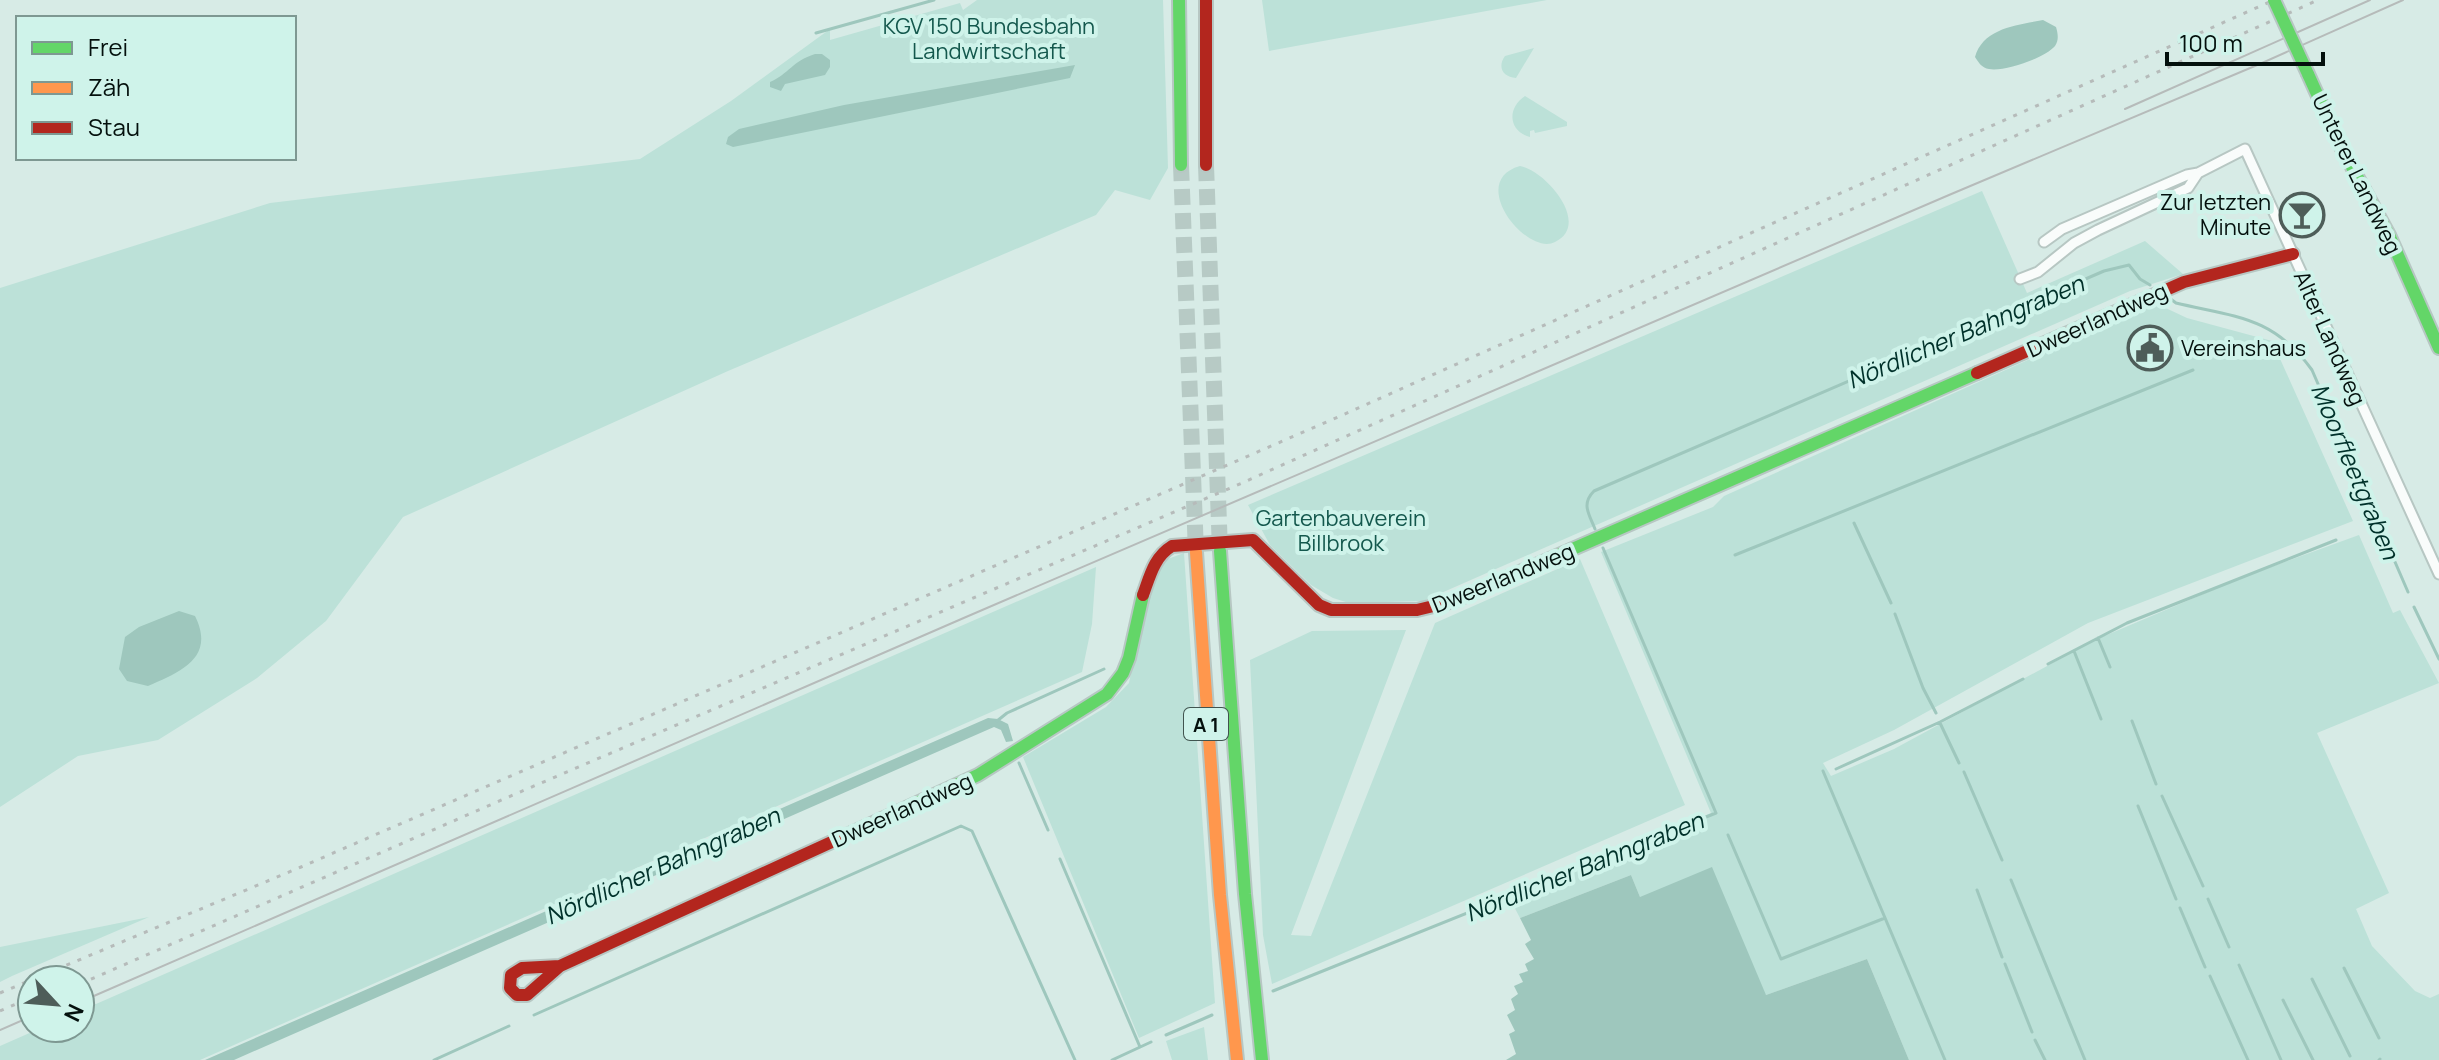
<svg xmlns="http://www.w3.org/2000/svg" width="2439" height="1060" font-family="Manrope,sans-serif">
  <rect width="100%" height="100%" fill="#d7ebe6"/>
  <path fill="#bce1d8" d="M977 0H1163L1168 168 1150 200 1115 190 1096 215 728 371 403 517 326 621 257 678 158 740 78 756 0 807V288L270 203 640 159 731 101 830 29V40L960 3 963 10Z
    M1262 0H1547L1269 51Z
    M1534 48 1516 78C1503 77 1497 67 1505 56Z
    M1525 96 1567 122V126L1535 133 1534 130 1530 131V137C1508 131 1507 108 1525 96Z
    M1520 166C1545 170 1592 224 1555 242 1527 257 1466 181 1520 166Z
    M1982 191 2027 293 2145 241 2183 274 2130 291 1423 601 1349 603 1333 598 1311 585 1270 545 1248 505Z
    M2155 303 2187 318 2272 341 2353 521 2088 623 1894 730 1823 763 1831 776 1894 749 2095 640 2241 578 2359 535 2393 613 2400 610 2439 683 2317 733 2389 893 2356 909 2372 946 2415 991 2430 998 2439 994V1060H1909L1867 959 1766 995 1640 897 1631 875 1520 918 1510 899 1711 813 1601 552 1713 507 1724 496Z
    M1184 553 1215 1003 1139 1038 1023 757 1106 707 1129 683 1145 601 1165 560Z
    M1580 559 1685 805 1272 984 1263 935 1250 660 1312 631 1406 630 1291 935 1311 936 1435 623Z
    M1096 567 1092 624 1082 672 200 1060H0V1046L41 1028H80V1011Z
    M149 917 12 976 0 982V947Z
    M1204 1027 1208 1060H1172L1166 1041Z"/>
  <path fill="#9ec7bd" d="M2043 20 2056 27C2058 34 2059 40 2055 46 2045 58 2004 72 1989 69 1982 68 1979 63 1975 57 1983 28 2017 25 2043 20Z
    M815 54H822L830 60V67L825 75 785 84 781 91 770 87V82C789 74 792 61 815 54Z
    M1075 65 1070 78 733 147 726 144 728 137 739 129 844 105Z
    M179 611 195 616C216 658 180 672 148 686L127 681 119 669 125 637 139 627Z
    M988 718 998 719 1008 724 1013 741 1006 742 1001 730 994 727 234 1060H205Z
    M1712 867 1766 995 1867 959 1909 1060H1506L1516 1054 1509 1034 1515 1031 1507 1015 1515 1010 1511 999 1518 994 1514 986 1523 982 1519 974 1528 971 1525 964 1534 959 1525 944 1531 940 1520 918 1631 875 1640 897Z"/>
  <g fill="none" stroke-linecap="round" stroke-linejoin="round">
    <path stroke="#9ec7bd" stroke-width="3" d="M816 33 934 0
      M2168 297 2176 303C2235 317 2273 316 2312 370L2408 592
      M1854 523 1891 603
      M1595 529C1589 514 1581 504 1594 491L2104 271 2129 265 2140 279 2150 285
      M1735 555 2193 370
      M2414 607 2439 659
      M1895 614 1923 688 1936 713
      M2098 638 2110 667
      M2074 651 2101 719
      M2048 664 2127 623 2336 540
      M997 721 1007 713 1104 669
      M2132 721 2156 784
      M1940 723 1959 763
      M1019 763 1048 830
      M1836 769 1940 722 2023 679
      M1823 771 1945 1060
      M1964 772 2002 860
      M2162 796 2203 886
      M2138 806 2176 899
      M1728 835 1781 959 1885 918
      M1060 859 1140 1047
      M2011 880 2085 1060
      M1977 890 2002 957
      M2208 899 2229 947
      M2180 908 2205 967
      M2005 964 2032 1032
      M2239 965 2281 1060
      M2344 968 2379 1038
      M2210 976 2248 1060
      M2312 979 2350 1056
      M1273 991 1716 813 1603 548
      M2283 1000 2313 1060
      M534 1015 961 826 972 831 1075 1060
      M1166 1035 1212 1015
      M2035 1040 2045 1060
      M434 1060 509 1026
      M1112 1060 1151 1042
      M2379 1060 2380 1059"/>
    <path stroke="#b7cac5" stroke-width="16" stroke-dasharray="16 8" stroke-linecap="butt" d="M1181 165 1196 552
      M1206 165 1220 551"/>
    <g stroke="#b7c7c3" stroke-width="13">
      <path id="street" d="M2044 242 2062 229 2187 175 2198 173
        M2020 279 2038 272 2074 243 2098 230 2188 188 2198 173 2245 149 2439 574"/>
    </g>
    <g stroke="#b7c7c3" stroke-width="16">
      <path id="fast" d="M1179 0 1181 165
        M2308 74 2340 145 2389 235 2439 348
        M1220 551 1245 894 1262 1060
        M1506 578 1977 373
        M882 819 978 775 1107 694 1123 673 1129 658 1143 595"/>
    </g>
    <g stroke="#b7c7c3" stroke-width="16">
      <path id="slow" d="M1196 552 1220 895 1237 1060"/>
    </g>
    <g stroke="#b7c7c3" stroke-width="16">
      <path id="jam" d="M1206 0V165
        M1977 373 2184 282 2293 254
        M1143 595C1150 576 1154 557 1172 546L1253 540 1319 605 1331 610H1417L1454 601 1506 578
        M560 966 522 968 511 975 510 988 517 995H527L560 966 882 819"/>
    </g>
    <use href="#street" stroke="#f9fcfb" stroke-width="9"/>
    <use href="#fast" stroke="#63d668" stroke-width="12"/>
    <use href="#slow" stroke="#ff974d" stroke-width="12"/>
    <use href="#jam" stroke="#b3261e" stroke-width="12"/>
    <path stroke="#b6bbba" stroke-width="2" d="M2125 109 2370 0
      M80 1002 966 617 1949 195 2262 63 2403 0
      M0 1030 32 1016"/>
    <path stroke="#b6bbba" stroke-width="3" stroke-dasharray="4 8" stroke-linecap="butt" d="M80 984 513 795 1242 483 2318 0
      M0 993 301 867 1338 417 2274 0
      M0 1011 32 997"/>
    <g stroke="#b7c7c3" stroke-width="16" stroke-linecap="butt">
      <path id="fast-bridge" d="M2274 0 2308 74"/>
    </g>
    <use href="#fast-bridge" stroke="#63d668" stroke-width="12"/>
  </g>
  <defs>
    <g id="bar-ring" transform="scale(2.3)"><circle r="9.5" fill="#cff3ea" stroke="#4e5d59" stroke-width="1.5"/><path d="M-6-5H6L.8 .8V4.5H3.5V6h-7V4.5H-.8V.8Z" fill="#4e5d59"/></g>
    <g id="civic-ring" transform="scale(2.3)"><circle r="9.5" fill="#cff3ea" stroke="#4e5d59" stroke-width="1.5"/><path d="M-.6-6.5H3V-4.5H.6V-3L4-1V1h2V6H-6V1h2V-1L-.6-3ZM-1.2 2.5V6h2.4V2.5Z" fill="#4e5d59"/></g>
  </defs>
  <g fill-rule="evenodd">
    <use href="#bar-ring" x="2302" y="215"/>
    <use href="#civic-ring" x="2150" y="348"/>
  </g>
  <g text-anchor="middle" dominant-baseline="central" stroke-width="8" stroke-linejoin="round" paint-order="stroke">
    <rect fill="#cff3ea" stroke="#41544f" stroke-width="2" x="1184" y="708" width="44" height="32" rx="6"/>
    <g font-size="20" font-weight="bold" fill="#04100d">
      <text x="1206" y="724">A 1</text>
    </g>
    <g font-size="22" fill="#14584d" stroke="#cff3ea">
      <text x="989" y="26">KGV 150 Bundesbahn<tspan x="989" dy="25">Landwirtschaft</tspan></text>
      <text x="1341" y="518">Gartenbauverein<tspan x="1341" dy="25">Billbrook</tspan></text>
    </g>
    <g font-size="22" fill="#04100d" stroke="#cff3ea">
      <text transform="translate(2357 174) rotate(64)">Unterer Landweg</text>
      <text transform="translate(2097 320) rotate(-24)">Dweerlandweg</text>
      <text transform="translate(2330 338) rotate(66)">Alter Landweg</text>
      <text transform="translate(1503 578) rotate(-22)">Dweerlandweg</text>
      <text transform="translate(902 810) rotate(-24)">Dweerlandweg</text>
    </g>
    <g font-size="22" fill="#04100d" stroke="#cff3ea" text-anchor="end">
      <text x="2271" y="202">Zur letzten<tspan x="2271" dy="25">Minute</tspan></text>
      <text x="2181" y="348" text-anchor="start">Vereinshaus</text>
    </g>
    <g font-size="24" font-style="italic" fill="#00312a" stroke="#cff3ea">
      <text transform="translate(1965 331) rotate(-23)">Nördlicher Bahngraben</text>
      <text transform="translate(2356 471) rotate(67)">Moorfleetgraben</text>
      <text transform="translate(662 865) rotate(-24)">Nördlicher Bahngraben</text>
      <text transform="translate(1584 866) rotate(-22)">Nördlicher Bahngraben</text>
    </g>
  </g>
  <rect x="16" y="16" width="280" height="144" fill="#cff3ea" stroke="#7e9892" stroke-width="2"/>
  <rect x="32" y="42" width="40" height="12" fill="#63d668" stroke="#7e9892" stroke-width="2"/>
  <text x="88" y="56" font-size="24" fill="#04100d">Frei</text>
  <rect x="32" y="82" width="40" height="12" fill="#ff974d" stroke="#7e9892" stroke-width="2"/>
  <text x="88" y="96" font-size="24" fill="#04100d">Zäh</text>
  <rect x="32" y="122" width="40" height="12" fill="#b3261e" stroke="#7e9892" stroke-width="2"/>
  <text x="88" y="136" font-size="24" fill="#04100d">Stau</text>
  <g transform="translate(56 1004) rotate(116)"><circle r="38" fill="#cff3ea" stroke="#7e9892" stroke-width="2"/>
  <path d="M0-6L14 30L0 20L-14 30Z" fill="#4e5d59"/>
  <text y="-12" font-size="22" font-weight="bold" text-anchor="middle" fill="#04100d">N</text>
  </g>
  <path d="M2167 52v12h156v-12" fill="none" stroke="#04100d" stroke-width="4"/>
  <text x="2179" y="52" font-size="24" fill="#04100d" stroke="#cff3ea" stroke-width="6" paint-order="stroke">100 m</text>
</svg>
